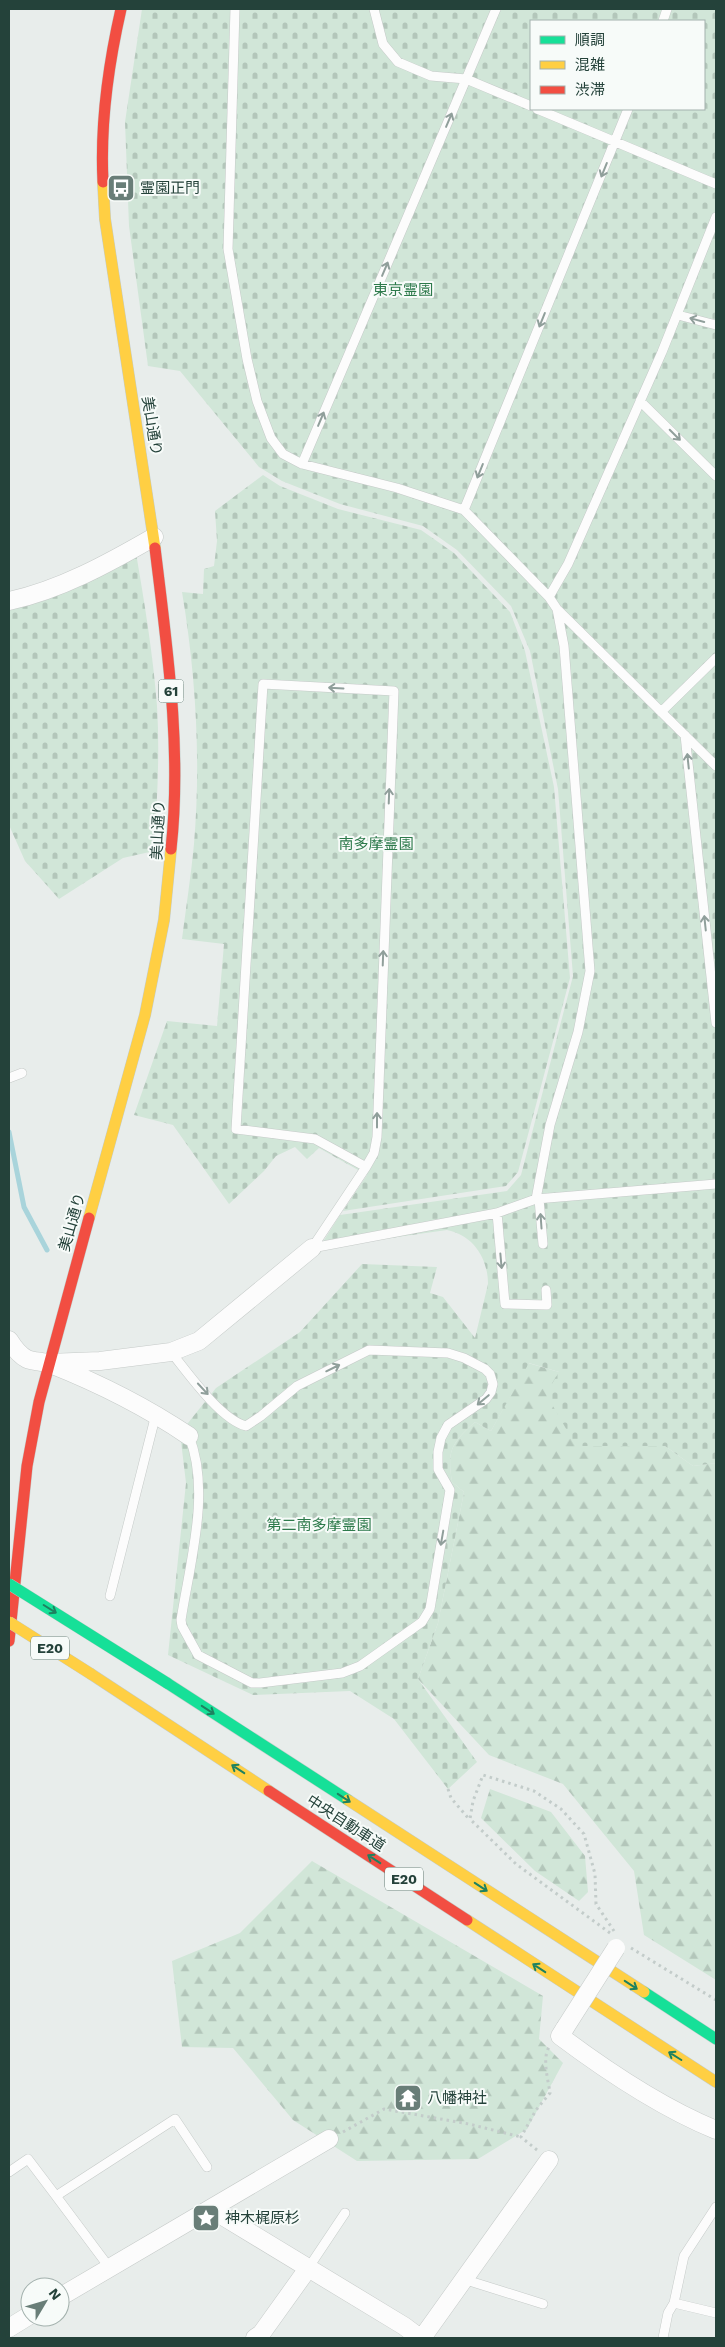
<svg xmlns="http://www.w3.org/2000/svg" width="725" height="2347" font-family="'Work Sans','Noto Sans JP',sans-serif">
  <defs>
    <pattern id="forest-firs" width="22" height="20" patternUnits="userSpaceOnUse" patternTransform="scale(1.25)"><rect width="22" height="20" fill="#d1e6d8"/><path d="M5 1l3.5 6h-7zM16 11l3.5 6h-7z" fill="#b3c6ba"/></pattern>
    <pattern id="cemetery-stones" width="16" height="16" patternUnits="userSpaceOnUse" patternTransform="scale(1.25)"><rect width="16" height="16" fill="#d1e6d8"/><path d="M2 7V4a2 2 0 0 1 4 0v3zM10 15v-3a2 2 0 0 1 4 0v3z" fill="#b3c6ba"/></pattern>
  </defs>
  <rect width="100%" height="100%" fill="#e8edeb"/>
  <path fill="url(#forest-firs)" d="M528 1363 559 1372 576 1446H665L693 1466 716 1463V1980L644 1935 634 1871 563 1784 489 1755 418 1679 438 1623 464 1492 452 1482C447 1450 451 1444 475 1422L491 1431Z
    M490 1789 551 1812 585 1856 588 1892 579 1901 535 1871 481 1818Z
    M312 1861 543 1996 539 2039 563 2063 527 2129 478 2159 357 2161 293 2120 233 2048 182 2047 172 1961 240 1933Z"/>
  <path fill="url(#cemetery-stones)" fill-rule="evenodd" d="M142 9H716V1463L693 1466 665 1446H576L546 1394 559 1372 529 1363 491 1431 475 1422C451 1444 447 1450 452 1482L464 1492 438 1623 418 1679 477 1762 448 1789 394 1719 350 1691 253 1695 168 1655 186 1483 180 1433 216 1388 300 1332 362 1264 437 1267 430 1293 443 1297 475 1338 488 1284C488 1258 473 1235 447 1230L319 1248 340 1215 507 1191 521 1175 573 976 558 789 530 651 511 606 457 550 423 526 340 504 282 481 259 467 180 371 148 366 129 226 125 122ZM531 21H704V109H531Z
    M263 475 280 486 338 509 421 530 454 553 510 612 525 651 554 787 570 978 518 1172 506 1186 343 1211 367 1175 319 1148 307 1159 295 1147 276 1156 264 1171 229 1204 173 1125 134 1115 167 1021 217 1026 224 944 182 939C186 907 191 876 194 844 201 760 196 675 182 592L203 594 204 569 214 566 217 541 215 511Z
    M135 547C144 600 153 653 157 706 160 754 157 803 154 851L123 858 59 899 25 861 9 825V601Z"/>
  <g fill="none" stroke-linecap="round" stroke-linejoin="round">
    <path stroke="#a9d4db" stroke-width="5" d="M9 1132 24 1207 47 1250"/>
    <g stroke="#c5cac8" stroke-width="10">
      <path id="lane" d="M235 9 228 249 247 359 257 401 271 438 283 454 302 464 397 488 464 510 549 597 557 609 564 646 590 971 578 1032 550 1125 536 1199
        M374 9 383 44 398 62 431 76 466 79 531 106
        M663 21 667 9
        M537 109 716 184
        M678 315 716 325
        M640 401 716 476
        M302 464 496 9
        M464 510 628 109
        M549 597 568 564 662 352 716 217
        M558 610 716 766
        M661 712 716 658
        M685 735 716 1023
        M9 1078 22 1073
        M539 1199 543 1244
        M497 1213 505 1304 547 1305 546 1290
        M312 1248 366 1167 374 1153 377 1137 394 691 263 684 236 1129 315 1139 366 1167
        M312 1248 497 1213 536 1199 716 1184
        M171 1352C188 1373 220 1419 246 1426L261 1416 297 1386 369 1350 448 1353 464 1358 485 1369 490 1374 493 1384 491 1392 486 1399 448 1425 441 1438 438 1452V1469L450 1490 430 1609 422 1622 360 1666 342 1673 260 1683H252L198 1655 182 1626 181 1620C190 1562 211 1491 189 1436
        M110 1596 156 1414
        M9 2172 28 2159 56 2196
        M109 2267 56 2196 175 2119 207 2167
        M309 2267 345 2213
        M463 2279 543 2304
        M674 2303 716 2313
        M663 2338 668 2313 674 2303 684 2256 716 2207"/>
    </g>
    <g stroke="#c5cac8" stroke-width="19">
      <path id="street" d="M9 601C60 590 109 563 154 537
        M9 1340C14 1348 19 1355 27 1359 34 1362 43 1361 50 1364 98 1383 146 1407 189 1436
        M48 1363 100 1361 171 1352 199 1341 312 1248
        M565 2028 560 2036C608 2072 660 2107 716 2130
        M211 2209 404 2326 420 2338
        M60 2297 329 2139
        M9 2328 30 2315
        M255 2338 261 2334 309 2267
        M422 2338 549 2160"/>
    </g>
    <g stroke="#c3ccc9" stroke-width="12">
      <path id="fast" d="M167 1683 348 1800
        M644 1992 716 2039"/>
    </g>
    <g stroke="#c3ccc9" stroke-width="12">
      <path id="slow" d="M103 182 105 219 155 548
        M89 1218 145 1015 164 920 171 849
        M91 1674 269 1791
        M348 1800 644 1992
        M467 1920 716 2082"/>
    </g>
    <g stroke="#c3ccc9" stroke-width="12">
      <path id="jam" d="M103 182C100 123 108 66 121 9
        M155 548C167 647 182 749 171 849
        M9 1641 27 1466 39 1402 89 1218
        M269 1791 467 1920"/>
    </g>
    <path stroke="#c3ccca" stroke-width="3" stroke-dasharray="2.5 4" stroke-linecap="butt" d="M448 1789 451 1798 469 1819
      M610 1933 516 1864 470 1819 473 1801 483 1775 534 1791 561 1809 584 1834 595 1874 596 1904 614 1931
      M631 1948 716 2000
      M343 2132 384 2109 469 2124 521 2137
      M537 2150 521 2137 536 2110 550 2093C548 2079 542 2059 549 2047"/>
    <use href="#lane" stroke="#fcfcfc" stroke-width="9"/>
    <use href="#street" stroke="#fcfcfc" stroke-width="18"/>
    <use href="#fast" stroke="#16e098" stroke-width="11"/>
    <use href="#slow" stroke="#ffcf43" stroke-width="11"/>
    <use href="#jam" stroke="#f24e42" stroke-width="11"/>
    <g stroke="#c5cac8" stroke-width="19" stroke-linecap="butt">
      <path id="street-bridge" d="M565 2028 616 1948"/>
    </g>
    <g stroke="#c3ccc9" stroke-width="12" stroke-linecap="butt">
      <path id="fast-bridge" d="M9 1584 167 1683"/>
    </g>
    <g stroke="#c3ccc9" stroke-width="12" stroke-linecap="butt">
      <path id="slow-bridge" d="M9 1622 91 1674"/>
    </g>
    <use href="#street-bridge" stroke="#fcfcfc" stroke-width="18"/>
    <use href="#fast-bridge" stroke="#16e098" stroke-width="11"/>
    <use href="#slow-bridge" stroke="#ffcf43" stroke-width="11"/>
  </g>
  <defs><path id="oneway-shaft" d="M-6 0H5M1.5-3L5.5 0L1.5 3" fill="none" stroke-width="1.6" stroke-linecap="round" stroke-linejoin="round" transform="scale(1.25)"/></defs>
  <g stroke="#909f9b">
    <use href="#oneway-shaft" transform="translate(449 120) rotate(-67)"/>
    <use href="#oneway-shaft" transform="translate(604 170) rotate(112)"/>
    <use href="#oneway-shaft" transform="translate(385 269) rotate(-67)"/>
    <use href="#oneway-shaft" transform="translate(542 320) rotate(112)"/>
    <use href="#oneway-shaft" transform="translate(697 320) rotate(-165)"/>
    <use href="#oneway-shaft" transform="translate(321 419) rotate(-67)"/>
    <use href="#oneway-shaft" transform="translate(675 435) rotate(45)"/>
    <use href="#oneway-shaft" transform="translate(480 471) rotate(112)"/>
    <use href="#oneway-shaft" transform="translate(336 688) rotate(-177)"/>
    <use href="#oneway-shaft" transform="translate(688 761) rotate(-96)"/>
    <use href="#oneway-shaft" transform="translate(389 796) rotate(-88)"/>
    <use href="#oneway-shaft" transform="translate(705 923) rotate(-96)"/>
    <use href="#oneway-shaft" transform="translate(383 958) rotate(-88)"/>
    <use href="#oneway-shaft" transform="translate(377 1120) rotate(-90)"/>
    <use href="#oneway-shaft" transform="translate(541 1221) rotate(-94)"/>
    <use href="#oneway-shaft" transform="translate(501 1261) rotate(85)"/>
    <use href="#oneway-shaft" transform="translate(333 1368) rotate(-26)"/>
    <use href="#oneway-shaft" transform="translate(203 1389) rotate(47)"/>
    <use href="#oneway-shaft" transform="translate(483 1400) rotate(140)"/>
    <use href="#oneway-shaft" transform="translate(442 1538) rotate(100)"/>
  </g>
  <g stroke="#1e8160">
    <use href="#oneway-shaft" transform="translate(50 1609) rotate(32)"/>
    <use href="#oneway-shaft" transform="translate(208 1710) rotate(33)"/>
    <use href="#oneway-shaft" transform="translate(238 1769) rotate(-147)"/>
    <use href="#oneway-shaft" transform="translate(344 1798) rotate(33)"/>
    <use href="#oneway-shaft" transform="translate(374 1859) rotate(-147)"/>
    <use href="#oneway-shaft" transform="translate(481 1887) rotate(33)"/>
    <use href="#oneway-shaft" transform="translate(539 1968) rotate(-147)"/>
    <use href="#oneway-shaft" transform="translate(631 1985) rotate(33)"/>
    <use href="#oneway-shaft" transform="translate(675 2056) rotate(-148)"/>
  </g>
  <defs>
    <g id="bus-square" transform="scale(1.4375)"><rect x="-9" y="-9" width="18" height="18" rx="4" fill="#697e78" stroke="#f7fbf9"/><path d="M-5-6H5V4H4V6H2V4H-2V6H-4V4H-5ZM-3.5-4V0h7V-4ZM-3.5 1.2v1.5H-2V1.2ZM2 1.2v1.5H3.5V1.2Z" fill="#fff"/></g>
    <g id="temple-square" transform="scale(1.4375)"><rect x="-9" y="-9" width="18" height="18" rx="4" fill="#697e78" stroke="#f7fbf9"/><path d="M0-6L5-2H3V0L6.5 2.5H4V6H1.5V3h-3V6H-4V2.5H-6.5L-3 0V-2H-5Z" fill="#fff"/></g>
    <g id="sight-square" transform="scale(1.4375)"><rect x="-9" y="-9" width="18" height="18" rx="4" fill="#697e78" stroke="#f7fbf9"/><path d="M0-6L1.8-2.2L6-1.7L2.9 1.2L3.7 5.4L0 3.3L-3.7 5.4L-2.9 1.2L-6-1.7L-1.8-2.2Z" fill="#fff"/></g>
  </defs>
  <g fill-rule="evenodd">
    <use href="#bus-square" x="121" y="188"/>
    <use href="#temple-square" x="408" y="2098"/>
    <use href="#sight-square" x="206" y="2218"/>
  </g>
  <g text-anchor="middle" dominant-baseline="central" stroke-width="4" stroke-linejoin="round" paint-order="stroke">
    <g fill="#f7fbf9" stroke="#637a73" stroke-width="1">
      <rect x="158.5" y="679.5" width="25" height="23" rx="4"/>
      <rect x="31" y="1636.5" width="38" height="23" rx="4"/>
      <rect x="385" y="1867.5" width="38" height="23" rx="4"/>
    </g>
    <g font-size="14" font-weight="bold" fill="#24423a">
      <text x="171" y="691">61</text>
      <text x="50" y="1648">E20</text>
      <text x="404" y="1879">E20</text>
    </g>
    <g font-size="15" fill="#24423a" stroke="#f7fbf9" text-anchor="start">
      <text x="140" y="188">霊園正門</text>
      <text x="427" y="2098">八幡神社</text>
      <text x="225" y="2218">神木梶原杉</text>
    </g>
    <g font-size="15" fill="#2d7a4b" stroke="#f7fbf9">
      <text x="403" y="290">東京霊園</text>
      <text x="376" y="844">南多摩霊園</text>
      <text x="319" y="1525">第二南多摩霊園</text>
    </g>
    <g font-size="15" fill="#24423a" stroke="#f7fbf9">
      <text transform="translate(152 426) rotate(81)">美山通り</text>
      <text transform="translate(158 830) rotate(-87)">美山通り</text>
      <text transform="translate(72 1222) rotate(-74)">美山通り</text>
      <text transform="translate(346 1823) rotate(33)">中央自動車道</text>
    </g>
  </g>
  <rect width="725" height="2347" fill="none" stroke="#24423a" stroke-width="20"/>
  <rect x="530" y="20" width="175" height="90" fill="#f7fbf9" stroke="#a3b1ad"/>
  <rect x="540" y="36" width="25" height="8" fill="#16e098" stroke="#a3b1ad"/>
  <text x="575" y="45" font-size="15" fill="#24423a">順調</text>
  <rect x="540" y="61" width="25" height="8" fill="#ffcf43" stroke="#a3b1ad"/>
  <text x="575" y="70" font-size="15" fill="#24423a">混雑</text>
  <rect x="540" y="86" width="25" height="8" fill="#f24e42" stroke="#a3b1ad"/>
  <text x="575" y="95" font-size="15" fill="#24423a">渋滞</text>
  <g transform="translate(45 2302) rotate(52)"><circle r="24" fill="#f7fbf9" stroke="#a3b1ad"/>
  <path d="M0-4L9 19L0 12L-9 19Z" fill="#697e78"/>
  <text y="-8" font-size="14" font-weight="bold" text-anchor="middle" fill="#24423a">N</text>
  </g>
</svg>
